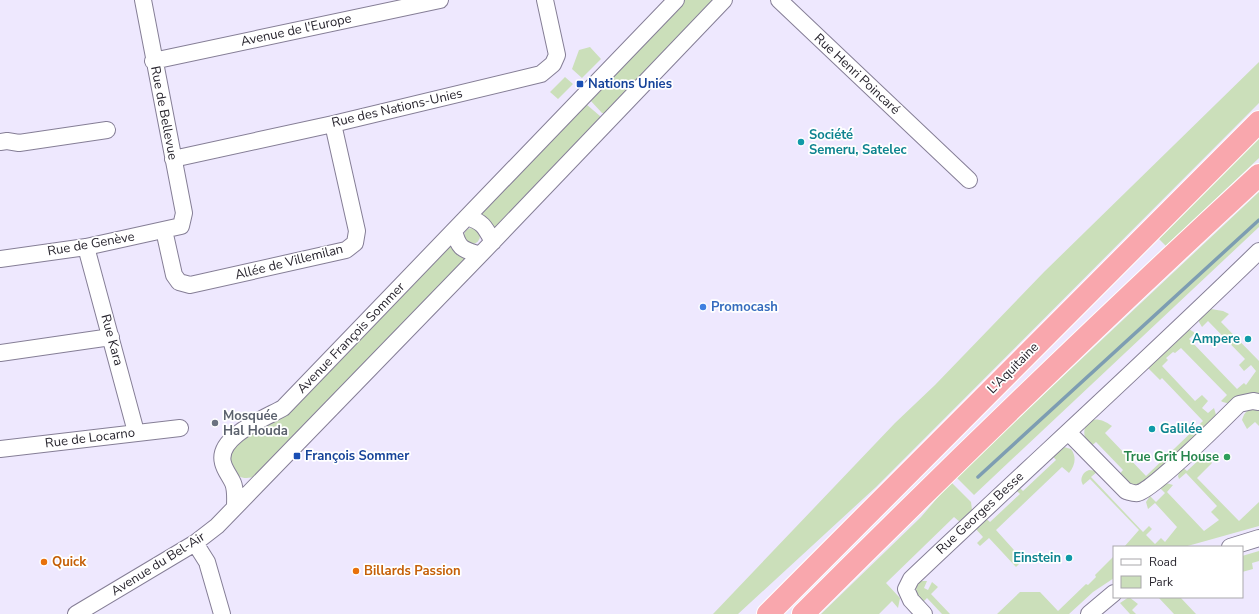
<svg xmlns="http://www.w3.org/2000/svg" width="1259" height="614" font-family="'Nunito Sans',sans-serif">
  <rect width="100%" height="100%" fill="#eee8fe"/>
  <path fill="#cbdfba" d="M682 0H715L607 113H602L590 100Z
    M590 47 601 59 582 78 572 69 579 50Z
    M1259 62V103L876 487 738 614H713L895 423 935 385 1044 272Z
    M565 77 573 84 558 99 550 92Z
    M586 104 600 116V120L493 231 478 215Z
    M1259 138V158L1166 246 1159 239Z
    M1259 192V227L974 495 956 477Z
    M464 236a8 8 0 1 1 16 0a8 8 0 1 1-16 0Z
    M450 241 468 258 258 476C235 483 233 471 229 452Z
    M1211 309 1223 311 1229 314 1221 322 1259 361V395C1249 398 1230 407 1221 401L1227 395 1181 348 1175 353 1173 352 1166 358 1168 360 1162 366 1195 401 1202 395 1208 401 1202 408 1208 413 1214 408 1216 415 1151 480 1134 486 1117 477 1123 470 1096 442 1089 448C1077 428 1089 409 1112 426L1105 433 1146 476 1203 421 1162 378 1160 380 1148 368 1142 374V372L1185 331 1189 329 1195 333 1189 339 1237 389 1244 383 1246 385 1256 371 1251 365 1244 371 1239 365 1245 359 1208 321 1202 327 1199 322V318Z
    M1259 408V426L1255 422 1247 429 1242 420C1245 410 1249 409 1259 408Z
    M1064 447 1071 449C1077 457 1075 466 1069 473L1062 467 996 530 1023 560 1016 567 989 538 980 546 977 543 983 537 975 528 983 516 990 522 1020 494 1014 488 1017 485 1023 491 1056 460 1051 454Z
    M1200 450 1212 463 1197 478 1239 521 1259 502V526L1184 547H1124L1139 530 1090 479 1083 485C1079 479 1083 472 1089 470L1098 471 1091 477 1143 532 1149 526 1152 529 1146 535 1155 544 1161 538 1165 542 1177 527 1155 503 1148 509 1146 502 1150 496 1156 502 1165 493 1159 487 1166 483 1173 485 1167 492 1204 531 1219 520 1211 512 1217 506 1186 473 1179 479 1178 476 1181 466 1187 471 1202 457 1196 451Z
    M951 482 971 502 972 510 961 523 954 517 886 583 900 598 898 608 892 601 879 614H821L921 517Z
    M1259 551V561L1252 563 1253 569 1242 572V556Z
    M1114 556V578L1093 592 1069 614H997L1020 592H1040L1058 611 1086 584 1088 585 1096 577 1095 575Z
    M918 581H927L924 588 928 590 932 582 938 587 931 594 950 614H942L927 598 921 604 915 594Z
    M1129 597 1138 604 1132 610 1136 614H1130L1120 603Z
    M1158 597H1180L1196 614H1174Z"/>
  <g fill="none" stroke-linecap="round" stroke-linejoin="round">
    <path stroke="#7d9db2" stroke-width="3.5" d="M978 477 1259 220"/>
    <g stroke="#857e96" stroke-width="18">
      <path id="minor" d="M779 0 969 180
        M153 61 440 0
        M0 142 7 141 19 143 107 130
        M173 159 333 124 541 74 553 64 557 55 545 0
        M467 217C483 222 485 227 493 242
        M164 230 174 275 179 282 190 285 346 250 355 243 357 231 333 124
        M454 231C459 250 463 249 480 255
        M86 247 136 432
        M0 259 86 247 181 226 184 213 143 0
        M0 353 111 337
        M1068 432 1126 491C1130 492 1135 494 1138 493 1151 492 1225 418 1239 404L1253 401 1259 402
        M0 449 180 428
        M235 507C235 499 236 490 233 483 230 476 225 471 223 463 216 437 265 418 283 408L676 0
        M195 543 207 562 222 614
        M1230 547 1259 538
        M76 614 195 543 217 526 480 255 724 0
        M924 614 911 600 906 589 911 579C1027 469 1145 362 1259 251
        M1089 614 1114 593"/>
    </g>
    <g stroke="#fff" stroke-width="24">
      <path id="highway" d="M768 614 1259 122
        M803 614C952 465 1104 318 1259 175"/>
    </g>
    <use href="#minor" stroke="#fff" stroke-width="16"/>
    <use href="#highway" stroke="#f9a7ad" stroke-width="22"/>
  </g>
  <g fill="#1a4fb4" stroke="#fff" stroke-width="1.5">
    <rect x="576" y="80" width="8" height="8" rx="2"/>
    <rect x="293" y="452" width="8" height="8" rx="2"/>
  </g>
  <g fill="#0f9aa8" stroke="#fff" stroke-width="1.5">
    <circle cx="801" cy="142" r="4"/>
    <circle cx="1248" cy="339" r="4"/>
    <circle cx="1152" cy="429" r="4"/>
    <circle cx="1069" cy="558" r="4"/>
  </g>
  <circle fill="#3f7fe0" stroke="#fff" stroke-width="1.5" cx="703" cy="307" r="4"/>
  <circle fill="#6b7280" stroke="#fff" stroke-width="1.5" cx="215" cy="423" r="4"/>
  <circle fill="#2e9e5b" stroke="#fff" stroke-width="1.5" cx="1227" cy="457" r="4"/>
  <g fill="#e8710a" stroke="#fff" stroke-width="1.5">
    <circle cx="44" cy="562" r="4"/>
    <circle cx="356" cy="571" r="4"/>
  </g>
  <g text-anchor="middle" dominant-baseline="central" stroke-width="3.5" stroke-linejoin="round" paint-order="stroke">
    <g font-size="13" fill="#28252e" stroke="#fff">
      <text transform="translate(296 30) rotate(-12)">Avenue de l'Europe</text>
      <text transform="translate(857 74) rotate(43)">Rue Henri Poincaré</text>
      <text transform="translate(397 108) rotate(-13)">Rue des Nations-Unies</text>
      <text transform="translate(164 113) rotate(79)">Rue de Bellevue</text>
      <text transform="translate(91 244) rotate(-10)">Rue de Genève</text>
      <text transform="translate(289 262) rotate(-14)">Allée de Villemilan</text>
      <text transform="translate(351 338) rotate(-46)">Avenue François Sommer</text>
      <text transform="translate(112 340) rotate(75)">Rue Kara</text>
      <text transform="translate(1013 368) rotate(-45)">L'Aquitaine</text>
      <text transform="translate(90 438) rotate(-7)">Rue de Locarno</text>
      <text transform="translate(980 513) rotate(-43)">Rue Georges Besse</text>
      <text transform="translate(158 564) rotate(-32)">Avenue du Bel-Air</text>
    </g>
    <g font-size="13" font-weight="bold" fill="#164399" stroke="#fff" text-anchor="start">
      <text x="588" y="84">Nations Unies</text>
      <text x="305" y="456">François Sommer</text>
    </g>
    <g font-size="13" font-weight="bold" fill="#0d838f" stroke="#fff" text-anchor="start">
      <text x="809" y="135">Société<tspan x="809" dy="15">Semeru, Satelec</tspan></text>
      <text x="1240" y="339" text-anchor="end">Ampere</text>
      <text x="1160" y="429">Galilée</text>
      <text x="1061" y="558" text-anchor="end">Einstein</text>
    </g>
    <g font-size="13" font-weight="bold" fill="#366cbe" stroke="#fff" text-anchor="start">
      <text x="711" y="307">Promocash</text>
    </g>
    <g font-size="13" font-weight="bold" fill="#5b616d" stroke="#fff" text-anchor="start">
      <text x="223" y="416">Mosquée<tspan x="223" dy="15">Hal Houda</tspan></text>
    </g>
    <g font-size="13" font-weight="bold" fill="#27864d" stroke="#fff" text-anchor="end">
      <text x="1219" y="457">True Grit House</text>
    </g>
    <g font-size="13" font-weight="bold" fill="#c56008" stroke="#fff" text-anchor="start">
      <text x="52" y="562">Quick</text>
      <text x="364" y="571">Billards Passion</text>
    </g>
  </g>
  <rect x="1113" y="546" width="130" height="52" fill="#ffffff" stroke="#a9a8ab"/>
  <rect x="1121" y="559" width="20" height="6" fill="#ffffff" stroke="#a9a8ab"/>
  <text x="1149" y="566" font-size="12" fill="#28252e">Road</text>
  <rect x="1121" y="576" width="20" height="12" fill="#cbdfba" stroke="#a9a8ab"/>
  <text x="1149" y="586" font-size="12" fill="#28252e">Park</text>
</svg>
